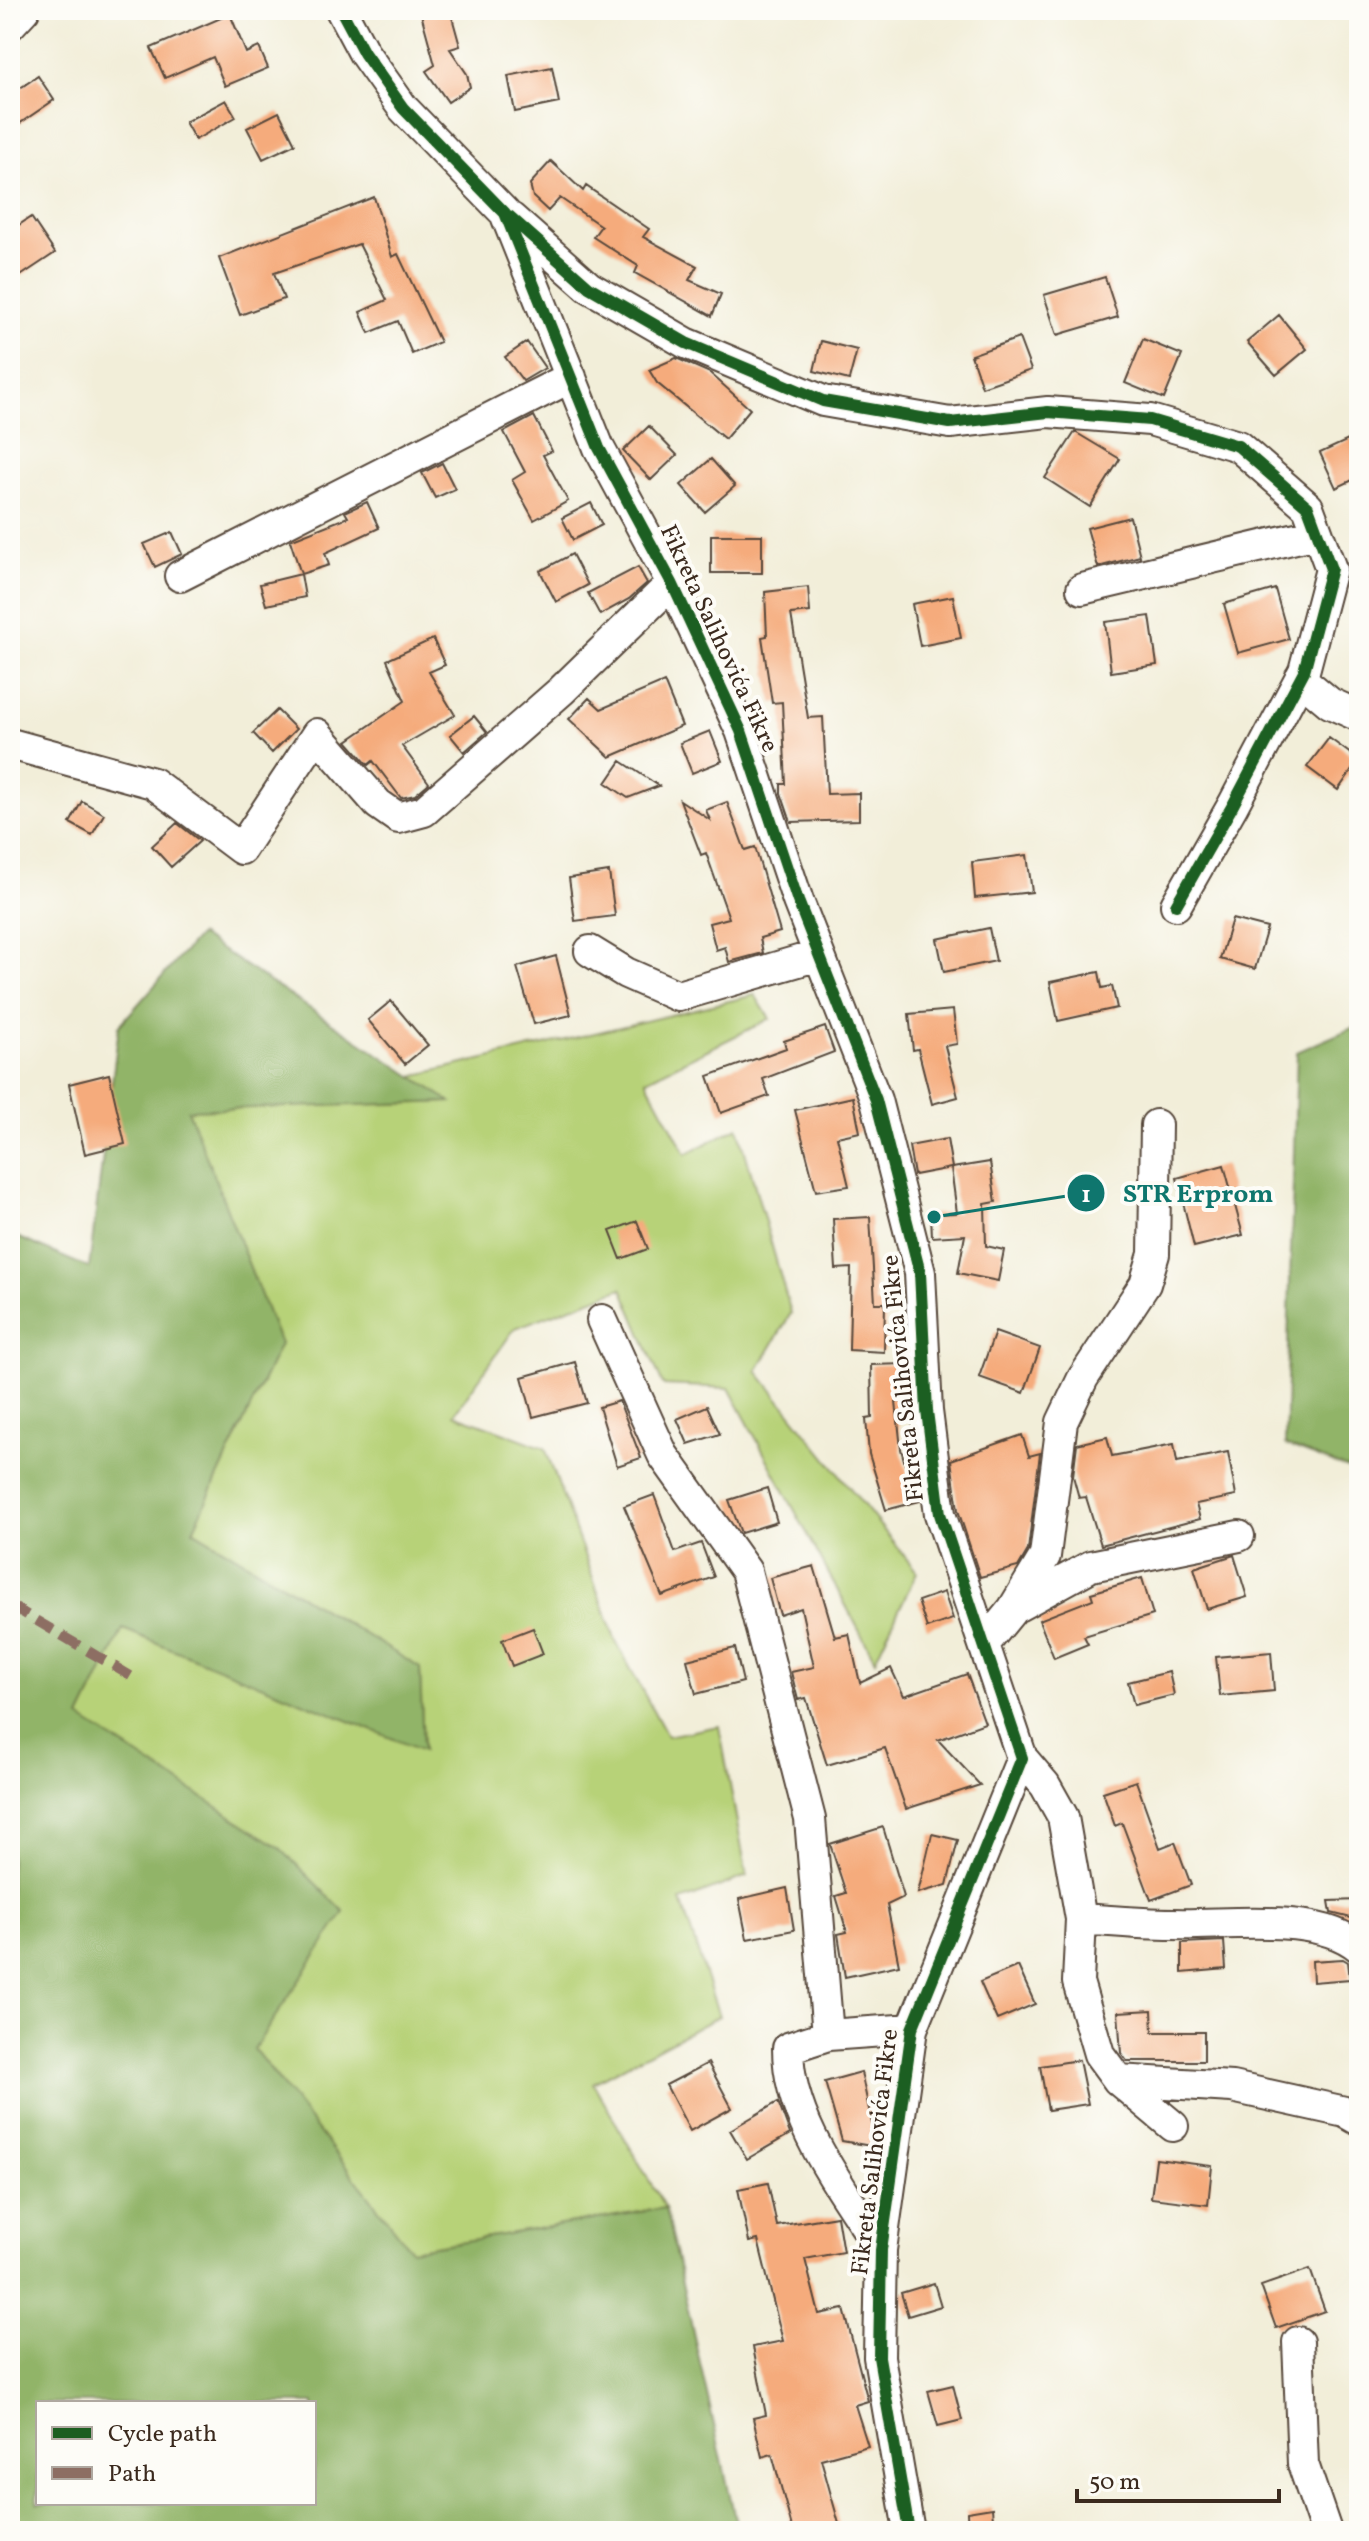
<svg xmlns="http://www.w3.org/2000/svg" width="1369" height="2541" font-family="Vollkorn,serif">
  <rect width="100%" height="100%" fill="#fdfcf7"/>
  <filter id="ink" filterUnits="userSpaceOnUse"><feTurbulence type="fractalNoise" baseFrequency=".0125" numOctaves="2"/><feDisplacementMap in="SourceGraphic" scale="16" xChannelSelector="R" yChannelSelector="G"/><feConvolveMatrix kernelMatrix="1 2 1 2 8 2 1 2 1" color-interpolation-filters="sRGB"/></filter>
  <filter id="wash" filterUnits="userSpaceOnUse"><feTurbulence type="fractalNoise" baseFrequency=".006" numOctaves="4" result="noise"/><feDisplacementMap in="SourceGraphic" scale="32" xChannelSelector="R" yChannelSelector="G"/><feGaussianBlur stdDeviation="1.8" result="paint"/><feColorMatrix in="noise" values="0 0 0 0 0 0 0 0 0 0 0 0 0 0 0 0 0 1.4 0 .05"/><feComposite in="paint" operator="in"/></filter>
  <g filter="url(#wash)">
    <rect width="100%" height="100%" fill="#f2eed9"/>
    <path fill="#b7d278" stroke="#797e4b" stroke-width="2" d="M755 995 770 1019 646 1080 686 1154 738 1127 791 1313 757 1371 917 1572 875 1660 729 1388 663 1385 622 1288 515 1328 454 1414 545 1448 616 1642 667 1736 719 1726 747 1876 681 1901 719 2016 593 2083 665 2208 411 2250 254 2049 80 1718 123 1629 423 1750 420 1668 193 1530 280 1344 187 1109 449 1102 413 1076Z"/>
    <path fill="#91b468" stroke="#666f43" stroke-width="2" fill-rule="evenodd" d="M199 935 451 1102 188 1110 280 1344 193 1530 420 1668 423 1751 123 1629 80 1718 279 1847 344 1912 254 2049 411 2250 665 2208 738 2531H10V1234L89 1268 119 1026ZM38 2403H314V2503H38Z
      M1359 1025V1473L1285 1445 1297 1052Z"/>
    <g id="blocks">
      <path fill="#f5ab7c" d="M420 10H450L460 46 450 49 467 74 470 87 448 102 426 71 435 65Z
        M230 14 246 53 259 47 268 68 225 86 213 57 165 78 151 48Z
        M552 67 559 103 515 112 508 76Z
        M38 76 54 100 10 130V95Z
        M226 100 236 117 195 140 185 122Z
        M279 112 295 144 263 159 247 128Z
        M551 161 583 191 586 186 649 229 643 237 697 266 689 280 721 294 712 316 635 273 638 266 593 237 601 226 560 198 548 211 533 197 530 184Z
        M374 197 392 257 398 254 440 342 412 354 398 321 369 333 360 312 387 300 359 244 274 273 284 299 240 315 219 258Z
        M31 217 55 253 10 283V231Z
        M1105 277 1118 317 1057 335 1044 295Z
        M1279 315 1307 349 1276 375 1247 342Z
        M1019 338 1031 370 982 387 971 355Z
        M1143 339 1182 355 1164 399 1125 383Z
        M821 341 857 350 849 380 814 371Z
        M527 342 545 368 523 381 505 357Z
        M676 358 710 373 750 409 725 439 657 383 649 370Z
        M534 416 552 451 543 455 568 501 534 520 512 480 525 472 504 432Z
        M649 426 677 455 651 480 623 451Z
        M1075 432 1120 459 1090 507 1045 478Z
        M1359 435V477L1336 488 1320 453Z
        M711 459 735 486 705 512 681 485Z
        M442 463 455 489 435 498 422 473Z
        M367 502 379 528 325 553 329 565 301 574 290 540 348 517 345 512Z
        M591 503 602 525 573 540 562 518Z
        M1130 517 1140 556 1098 567 1087 528Z
        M172 532 182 554 155 567 144 544Z
        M711 535H762V573H711Z
        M572 554 588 585 556 602 540 571Z
        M638 567 647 583 629 599 600 615 588 593Z
        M301 574 305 597 266 605 260 584Z
        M808 587 810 612 791 614 808 718 823 717 827 794 859 793V820L791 822 781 793V784H786L782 702 772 703 762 637 767 636 765 592Z
        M1275 589 1289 639 1238 653 1224 604Z
        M953 596 961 638 920 646 912 604Z
        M1150 616 1157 665 1111 672 1105 622Z
        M433 639 445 665 429 672 455 715 402 746 429 783 415 795 401 798 373 761 368 765 347 741 405 701 387 660Z
        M664 682 682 726 610 757 569 719 589 698 601 709Z
        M277 710 296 729 272 753 253 733Z
        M474 716 487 732 464 752 450 735Z
        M710 731 722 761 692 773 680 743Z
        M1329 738 1359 760 1338 790 1307 767Z
        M621 761 659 786 628 798 606 783Z
        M680 800 710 820 706 810 727 802 745 850 755 847 780 932 760 938 763 953 729 962 725 947 716 950 709 923 729 918 706 853 701 855Z
        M82 801 104 814 92 835 70 823Z
        M177 823 200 841 171 867 152 846Z
        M1027 855 1032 892 975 898 972 862Z
        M609 872 615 916 575 921 569 878Z
        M1232 919 1267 928 1255 969 1220 959Z
        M989 928 996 961 944 972 937 939Z
        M556 956 571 1015 534 1024 517 967Z
        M1099 972 1102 988 1112 986 1117 1008 1058 1021 1050 982Z
        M391 1001 428 1045 405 1064 368 1020Z
        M953 1010 957 1044 945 1046 958 1097 932 1104 918 1049 913 1050 909 1014Z
        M825 1027 834 1052 763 1079 769 1096 721 1113 708 1076 786 1048 784 1041Z
        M109 1074 125 1144 85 1154 69 1084Z
        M853 1097 860 1132 837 1137 849 1186 816 1191 795 1110Z
        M947 1139 952 1168 990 1162 996 1202 985 1204 986 1246 1004 1250 998 1281 958 1273 965 1235 932 1237 931 1214 957 1213 951 1168 914 1175 909 1146Z
        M1224 1165 1243 1235 1194 1247 1177 1178Z
        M870 1217 875 1303H885L884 1352 849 1350 851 1268 836 1269 833 1219Z
        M637 1221 648 1249 621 1259 610 1231Z
        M995 1332 1040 1348 1024 1393 979 1377Z
        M575 1362 587 1403 533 1417 522 1377Z
        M906 1364 907 1402H896L901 1449 908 1475 917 1472 920 1501 886 1510 869 1454 866 1419 872 1418 871 1365Z
        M619 1401 641 1458 617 1466 599 1407Z
        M707 1406 720 1434 688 1444 677 1419Z
        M1022 1435 1029 1456 1040 1453 1028 1550 1018 1567 980 1577 958 1510 951 1460Z
        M1107 1437 1112 1456 1174 1444 1177 1462 1228 1452 1236 1496 1196 1504 1200 1519 1101 1545 1086 1497 1079 1498 1073 1476 1077 1444Z
        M767 1488 777 1522 741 1533 729 1500Z
        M654 1495 675 1552 701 1543 714 1577 662 1596 624 1506Z
        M1234 1555 1247 1597 1207 1609 1194 1568Z
        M814 1566 835 1637 849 1634 860 1683 891 1668 904 1696 967 1674 985 1723 938 1740 980 1785 906 1809 885 1748 827 1765 806 1698 798 1700 791 1672 814 1667 801 1608 780 1615 770 1578Z
        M1142 1578 1153 1615 1084 1636 1088 1644 1054 1658 1039 1620 1093 1599 1091 1593Z
        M944 1592 953 1619 927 1628 918 1601Z
        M533 1628 543 1654 512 1666 502 1640Z
        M735 1648 743 1682 696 1694 687 1660Z
        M1271 1652 1274 1691 1220 1696 1216 1657Z
        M1169 1672 1174 1695 1134 1705 1128 1682Z
        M1136 1781 1160 1848 1175 1842 1191 1885 1151 1900 1122 1823 1115 1826 1103 1792Z
        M883 1827 904 1897 887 1905 899 1965 845 1977 838 1934 847 1932 836 1896 846 1893 830 1844Z
        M932 1834 958 1840 947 1885 918 1893Z
        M787 1888 794 1930 747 1939 739 1899Z
        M1359 1900V1920L1331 1913 1329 1901Z
        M1224 1941 1226 1969 1182 1973V1943Z
        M1343 1959 1348 1962 1350 1979 1313 1982 1312 1961Z
        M1018 1966 1035 2004 997 2020 980 1982Z
        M1152 2010 1153 2032H1204V2061H1127L1121 2053 1118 2012Z
        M1079 2060 1088 2104 1048 2110 1040 2066Z
        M708 2063 732 2108 690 2131 666 2085Z
        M861 2072 877 2147 842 2141 825 2082Z
        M778 2102 790 2134 747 2159 730 2130Z
        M1156 2159 1212 2166 1208 2205 1151 2198Z
        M768 2183 777 2226 837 2216 843 2252 805 2259 819 2314 844 2309 868 2401 855 2405 868 2446 821 2459 841 2531H793L772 2454 762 2457 753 2418 766 2415 753 2347 783 2341 758 2240 749 2242 738 2189Z
        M1310 2269 1325 2311 1276 2328 1261 2286Z
        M934 2283 941 2306 908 2316 901 2293Z
        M953 2385 962 2420 938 2426 928 2391Z
        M992 2508 994 2531H968L967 2512Z"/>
    </g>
  </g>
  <g filter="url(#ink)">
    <use href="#blocks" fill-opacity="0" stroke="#56473a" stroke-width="2"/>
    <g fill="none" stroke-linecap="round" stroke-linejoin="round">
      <g stroke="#56473a" stroke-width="34">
        <path id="minor" d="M341 10 364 53 403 108 505 213 599 448 672 583 741 731 798 901 876 1100 920 1273 927 1411 940 1514 1022 1758 912 2029 881 2250 879 2357 909 2531
          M10 25 24 10
          M511 218 589 287 686 343 823 401 950 423 1048 412 1150 420 1238 446 1308 507 1331 569 1304 671 1233 805 1176 905
          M180 576 571 377
          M1082 589 1317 533
          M1300 678 1330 703 1359 716
          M14 745 153 783 241 849 317 734 378 804 398 818 424 811 561 691 672 583
          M590 951 626 973 678 996 819 955
          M602 1320 663 1455 746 1571 810 1819 828 2035
          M1018 1606 1091 1566 1239 1536
          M986 1642 1013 1609 1045 1556 1062 1422 1083 1378 1145 1284 1154 1254 1156 1125
          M1022 1758 1045 1785 1063 1817 1081 1919 1078 1982 1099 2054 1118 2080 1173 2126
          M1081 1919C1111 1921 1142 1924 1173 1924 1226 1926 1316 1911 1359 1947
          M1118 2080 1232 2087 1345 2112 1359 2120
          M881 2250C843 2189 788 2122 788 2048L828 2035 912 2029
          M1298 2342 1303 2464 1326 2531"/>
      </g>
      <use href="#minor" stroke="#fff" stroke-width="30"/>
      <path stroke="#8d6e63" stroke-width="10" stroke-dasharray="20 10" stroke-linecap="butt" d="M10 1605 134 1678"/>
      <g stroke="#fdfcf7" stroke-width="17">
        <path id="cycleway" d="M341 10 364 53 403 108 505 213 599 448 672 583 741 731 798 901 876 1100 920 1273 927 1411 940 1514 1022 1758 912 2029 881 2250 879 2357 909 2531
          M509 216 589 287 686 343 823 401 950 423 1048 412 1150 420 1238 446 1308 507 1331 569 1304 671 1233 805 1176 905"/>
      </g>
      <use href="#cycleway" stroke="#1b5e20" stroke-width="12"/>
    </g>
  </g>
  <g text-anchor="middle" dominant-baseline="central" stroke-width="8" stroke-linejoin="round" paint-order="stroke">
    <g font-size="24" fill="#3b2a1e" stroke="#fdfcf7">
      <text transform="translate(718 639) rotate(65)">Fikreta Salihovića Fikre</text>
      <text transform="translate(904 1378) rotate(-96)">Fikreta Salihovića Fikre</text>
      <text transform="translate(876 2152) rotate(-83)">Fikreta Salihovića Fikre</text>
    </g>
  </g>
  <path fill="none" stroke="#0f766e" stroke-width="3" d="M934 1217L1086 1193"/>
  <g fill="#0f766e" stroke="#fdfcf7" stroke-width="3">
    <circle cx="934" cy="1217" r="8"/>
    <circle cx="1086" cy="1193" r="20"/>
  </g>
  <g font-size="24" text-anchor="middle" font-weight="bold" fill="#fff">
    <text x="1086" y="1202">1</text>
  </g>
  <g font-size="26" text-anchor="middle" font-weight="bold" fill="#0f766e" stroke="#fdfcf7" stroke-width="8" stroke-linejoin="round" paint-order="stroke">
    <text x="1198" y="1202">STR Erprom</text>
  </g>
  <rect width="1369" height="2541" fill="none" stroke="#fdfcf7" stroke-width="40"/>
  <rect x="36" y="2401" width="280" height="104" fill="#fdfcf7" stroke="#afa8a0" stroke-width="2"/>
  <rect x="52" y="2427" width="40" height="12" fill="#1b5e20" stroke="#afa8a0" stroke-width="2"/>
  <text x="108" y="2441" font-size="24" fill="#3b2a1e">Cycle path</text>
  <rect x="52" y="2467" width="40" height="12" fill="#8d6e63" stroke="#afa8a0" stroke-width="2"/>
  <text x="108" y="2481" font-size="24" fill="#3b2a1e">Path</text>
  <path d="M1077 2489v12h202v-12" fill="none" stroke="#3b2a1e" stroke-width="4"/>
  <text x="1089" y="2489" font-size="24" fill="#3b2a1e" stroke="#fdfcf7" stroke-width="6" paint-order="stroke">50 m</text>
</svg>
